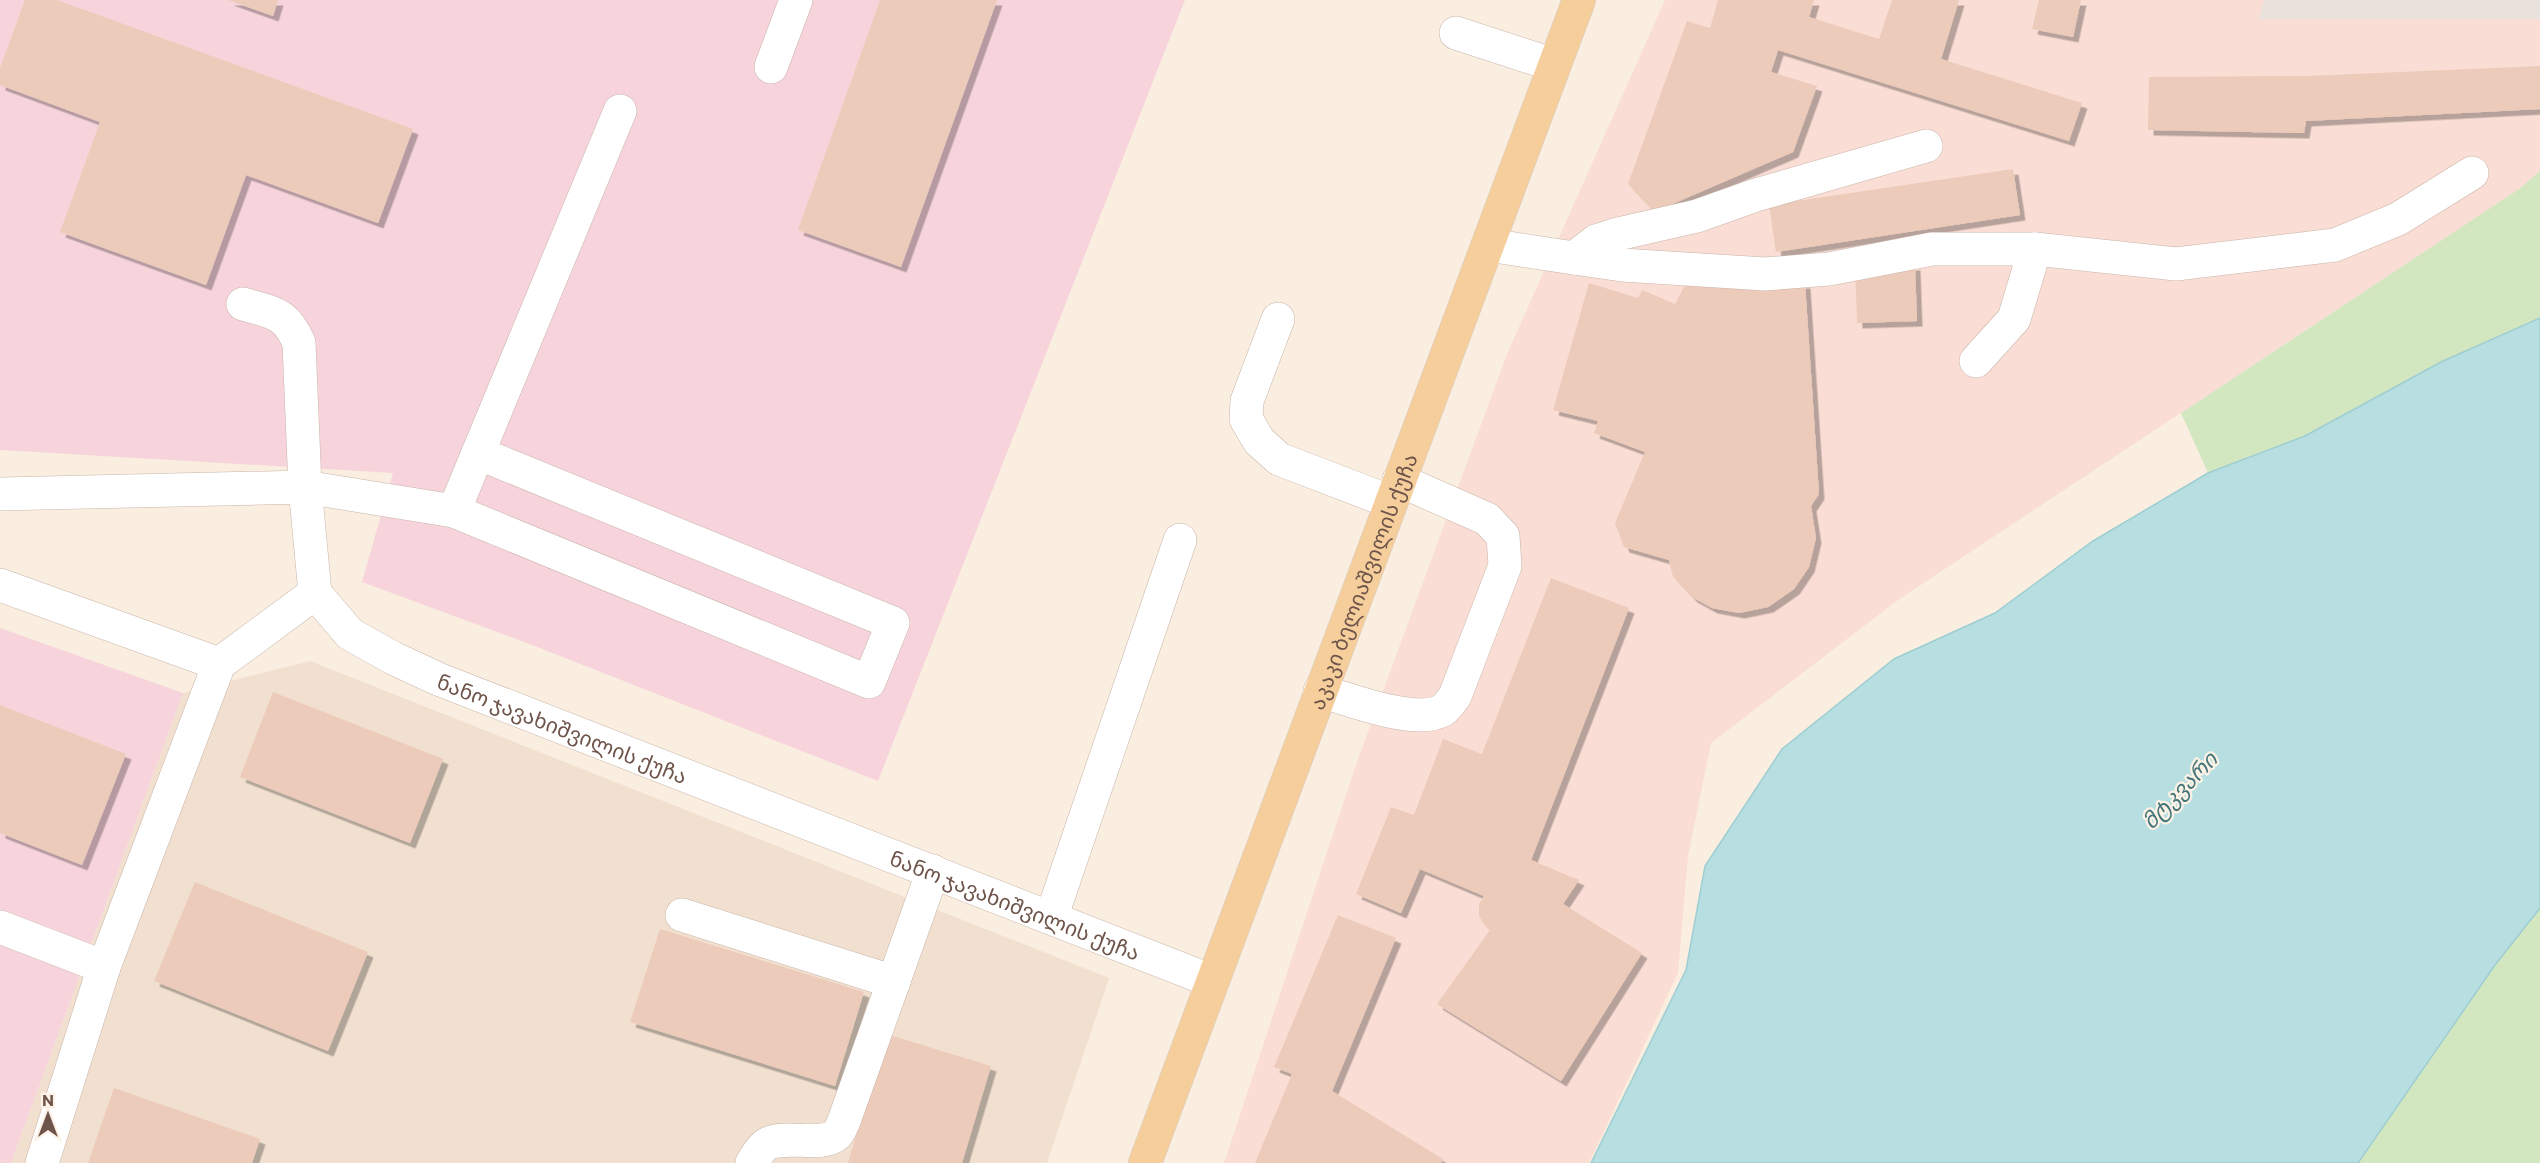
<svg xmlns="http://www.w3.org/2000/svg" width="2540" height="1163" font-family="Commissioner,'Noto Sans Georgian',sans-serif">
  <defs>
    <filter id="shadow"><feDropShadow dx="5.5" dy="5.5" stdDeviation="0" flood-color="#0004"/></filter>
  </defs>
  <rect width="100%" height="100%" fill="#faeee0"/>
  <path fill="#f1dfcf" d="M310 661 1109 978 1047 1163H11L183 693Z"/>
  <path fill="#faddd4" d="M1665 0H2264L2260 19H2540V171L2519 189 1898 600 1711 743 1688 856 1678 973 1589 1163H1224L1358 759 1507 354Z"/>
  <path fill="#e9e1db" d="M2264 0H2540V19H2259Z"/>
  <path fill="#f7d4db" d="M0 0H1185L878 781 527 643 362 582 393 473 0 450Z
    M0 628 183 693 11 1163H0Z"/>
  <path fill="#d2e6c0" d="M2540 171V318L2441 362 2305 436 2208 473 2181 413 2519 189Z
    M2540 908V1163H2358L2495 965Z"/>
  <path fill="#b7dee1" stroke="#9eced2" stroke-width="1.5" d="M2540 318V908L2495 965 2358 1163H1591L1686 970 1705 866 1782 749 1894 659 1995 613 2093 541 2208 473 2305 436 2441 362Z"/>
  <path fill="#edcbba" filter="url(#shadow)" d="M25 0H57L413 129 378 223 246 175 206 285 60 232 100 122 0 85V68Z
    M228 0H278L273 16Z
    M880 0H997L901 267 798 230Z
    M1718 0H1814L1809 17 1879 39 1892 0H1959L1941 59 2082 103 2069 141 1778 50 1771 72 1817 86 1793 152 1654 212 1628 184 1687 21 1710 28Z
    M2039 0H2081L2073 37 2032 29Z
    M2540 66V109L2306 121 2304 133 2148 130 2149 77 2307 76Z
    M2013 169 2020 215 1776 252 1769 205Z
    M1915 265 1917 321 1857 323 1855 267Z
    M1589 283 1638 298 1642 290 1675 304 1685 285 1805 283 1819 494 1811 506 1816 538 1809 567 1794 589 1768 607 1739 613 1712 608 1692 597 1673 577 1669 560 1624 547 1615 523 1645 452 1594 433 1598 421 1553 410Z
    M1551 578 1629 608 1531 860 1579 880 1563 904 1642 953 1561 1081 1437 1004 1490 930 1485 926 1479 916V904L1484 896 1420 869 1401 913 1356 894 1391 807 1414 815 1443 739 1482 754Z
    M273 692 443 759 410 843 240 777Z
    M0 705 126 754 82 865 0 833Z
    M195 882 368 952 328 1051 154 981Z
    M1338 915 1396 938 1332 1091 1443 1159 1441 1163H1255L1292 1074 1274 1067Z
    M660 929 864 992 835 1086 630 1022Z
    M886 1034 991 1066 962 1163H848Z
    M114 1088 260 1139 252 1163H88Z"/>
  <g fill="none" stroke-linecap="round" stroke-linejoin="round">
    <g stroke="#c9b5a9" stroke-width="34">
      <g id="minor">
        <path d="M1456 33 1554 65"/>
        <path d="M771 67 796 0"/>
        <path d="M1488 245 1574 258 1596 241 1618 234 1697 216 1756 195 1926 146"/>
        <path d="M1574 258 1622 265 1765 274 1829 269 1932 249H2035L2176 264 2335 245 2398 219 2472 173"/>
        <path d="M243 304C273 313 286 312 299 343L305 487 454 511 869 682 893 623 478 453 620 111"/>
        <path d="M1278 319 1247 401 1246 419 1259 441 1279 459 1391 502"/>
        <path d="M1976 361 2014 319 2035 249"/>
        <path id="s1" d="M0 494 305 487 315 593 350 634 393 658 438 679 1212 981"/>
        <path d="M454 511 478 453"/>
        <path d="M0 585 219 664 315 593"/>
        <path d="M1320 691C1349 699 1416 726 1443 710 1447 707 1452 700 1455 696L1505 566 1503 536 1487 519 1399 480"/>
        <path d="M682 915 894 982"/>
        <path d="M1051 918 1180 540"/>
        <path d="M0 927 104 967"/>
        <path d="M42 1163 104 967 219 664"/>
        <path d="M752 1163C756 1157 760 1148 767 1144 785 1134 823 1148 837 1134 840 1131 842 1125 844 1121L933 871"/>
      </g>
    </g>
    <g stroke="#d6cfcc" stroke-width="34">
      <g id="major">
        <path id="s2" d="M1145 1163 1579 0"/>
      </g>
    </g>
    <use href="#minor" stroke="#fff" stroke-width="33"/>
    <use href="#major" stroke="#f5ce9c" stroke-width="33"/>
  </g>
  <g text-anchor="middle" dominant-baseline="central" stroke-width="4.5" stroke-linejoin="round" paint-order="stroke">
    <g font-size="21" fill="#6e544a" stroke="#fdf2e6">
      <text stroke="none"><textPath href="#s2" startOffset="621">აკაკი ბელიაშვილის ქუჩა</textPath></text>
      <text stroke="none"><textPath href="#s1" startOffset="698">ნანო ჯავახიშვილის ქუჩა</textPath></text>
      <text stroke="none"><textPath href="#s1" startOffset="1184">ნანო ჯავახიშვილის ქუჩა</textPath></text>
    </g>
    <g font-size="22" font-style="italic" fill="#43757a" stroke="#fdf2e6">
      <text transform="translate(2179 790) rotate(-46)">მტკვარი</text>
    </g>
  </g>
  <g transform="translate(48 1115)" stroke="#fdf2e6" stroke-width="4.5" paint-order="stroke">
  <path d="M0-4.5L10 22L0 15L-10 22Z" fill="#6e544a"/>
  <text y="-9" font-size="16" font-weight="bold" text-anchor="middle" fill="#6e544a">N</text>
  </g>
</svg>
